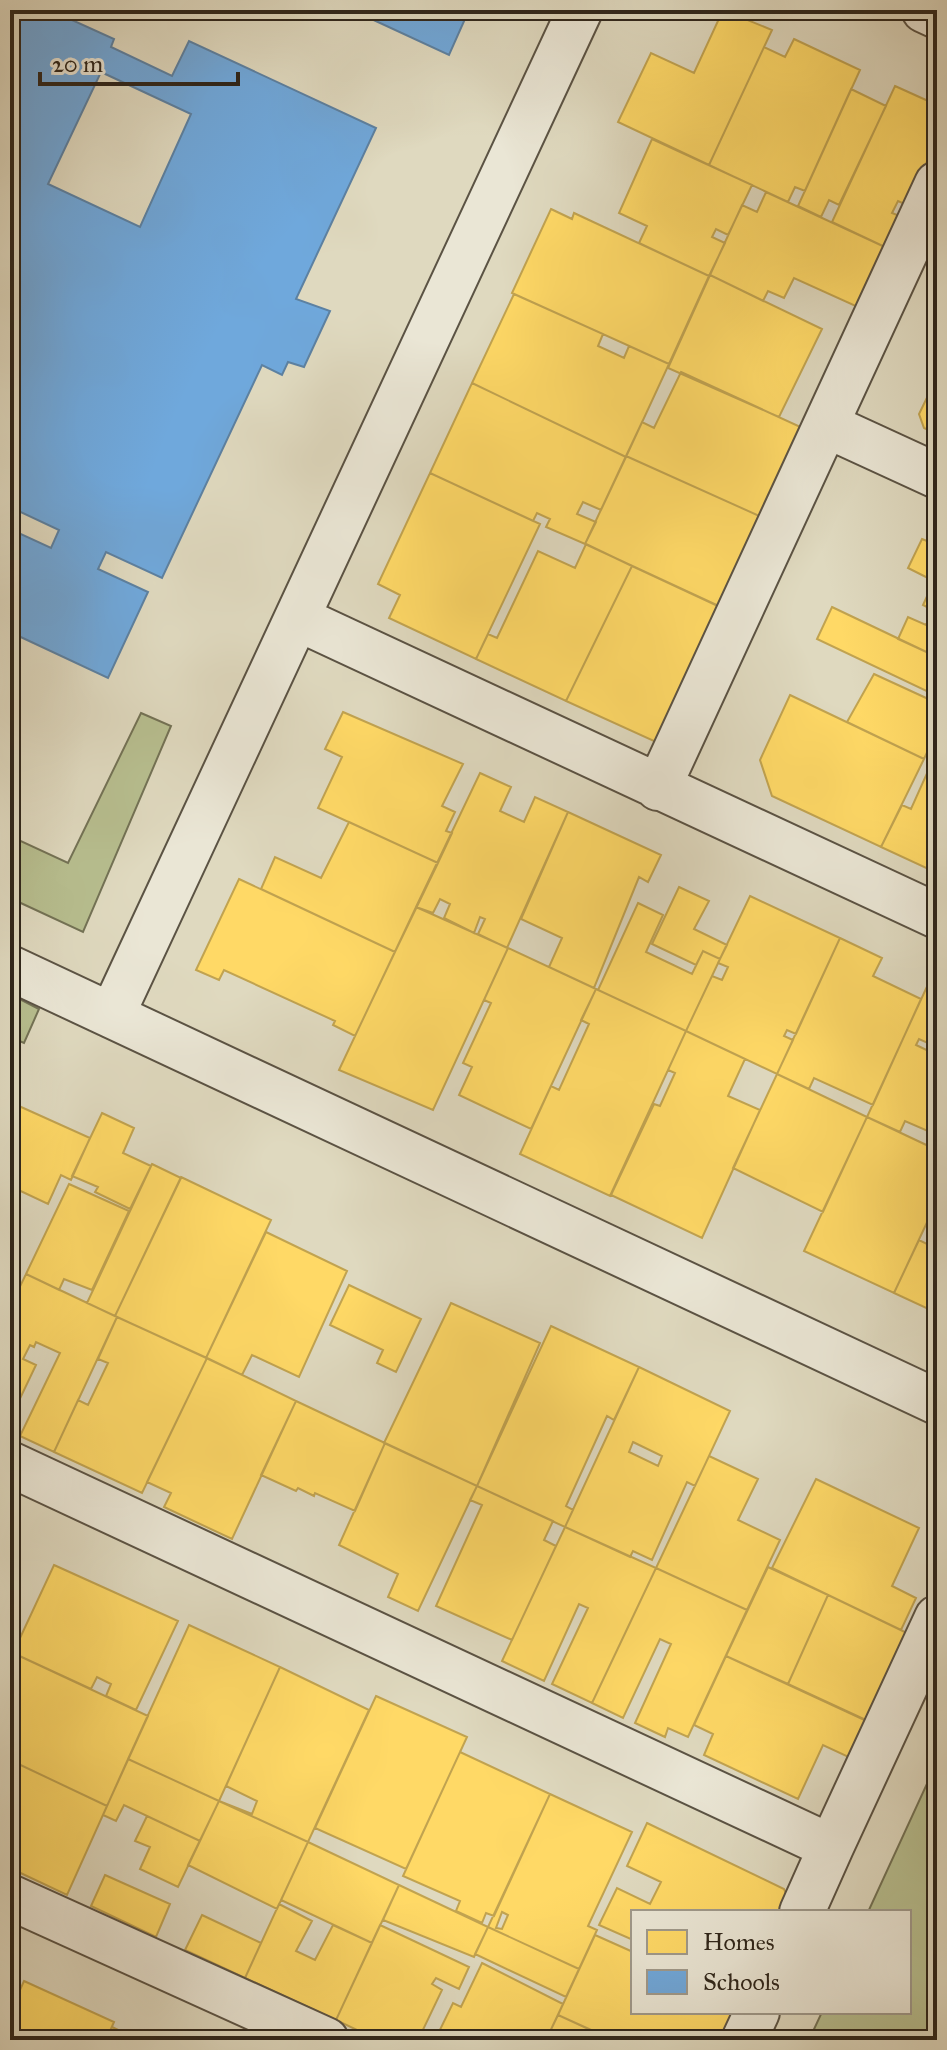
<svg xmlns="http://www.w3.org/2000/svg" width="947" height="2050" font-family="'IM FELL Great Primer',serif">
  <rect width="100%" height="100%" fill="#dfd9bf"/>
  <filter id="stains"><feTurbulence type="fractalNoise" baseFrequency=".0025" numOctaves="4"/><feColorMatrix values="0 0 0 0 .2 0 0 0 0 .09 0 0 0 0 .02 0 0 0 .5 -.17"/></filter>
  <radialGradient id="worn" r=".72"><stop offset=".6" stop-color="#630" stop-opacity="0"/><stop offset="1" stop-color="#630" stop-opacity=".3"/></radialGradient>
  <path fill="#b7be8f" stroke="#737255" stroke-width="2" d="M141 713 171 726 83 932 10 898V836L68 863Z
    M10 994 39 1009 24 1043 10 1037Z
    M937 1762V2040H809L822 2012H909V1912H868Z"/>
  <path fill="#ffd966" stroke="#c1a350" stroke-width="2" fill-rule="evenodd" d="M723 10 772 30 709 165 618 122 651 53 694 73Z
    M794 39 860 70 805 191 795 187 788 202 709 165 764 47 785 57Z
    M895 86 937 105V140L907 205 898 201 892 213 902 217 887 248 832 222Z
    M851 89 886 106 839 205 829 200 821 217 798 206Z
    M652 139 752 185 728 235 716 229 712 237 725 243 709 276 639 243 647 226 619 213Z
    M766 192 887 248 860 308 794 278 784 298 768 291 763 301 710 275 742 205 757 212Z
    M551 209 572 219 574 213 709 276 669 364 512 293Z
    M710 275 822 329 779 417 668 368Z
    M514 294 603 334 598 346 624 358 629 346 669 364 626 457 472 383Z
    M681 372 807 430 766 519 626 456 642 422 654 428Z
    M937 377V434L924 428 919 414Z
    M472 383 626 457 601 510 583 502 577 514 596 522 585 544 546 527 550 519 537 513 533 521 430 473Z
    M626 456 766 519 736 614 585 544Z
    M430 473 540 524 476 659 389 618 400 595 378 584Z
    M922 539 937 545V657L898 639 908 617 926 625 933 610 923 605 934 581 908 568Z
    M586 544 632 566 566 701 476 659 488 634 497 638 538 551 575 568Z
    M632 566 720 607 656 742 566 701Z
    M832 607 937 657V696L817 639Z
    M874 674 937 703V731L924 759 847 722Z
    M790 695 924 759 881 847 772 796 760 760Z
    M343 712 463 764 442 806 455 812 446 831 452 833 438 863 318 808 342 757 325 749Z
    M937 751V873L881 847 902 805 911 809Z
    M480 773 511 787 500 811 524 822 535 797 568 812 507 948 478 934 485 919 480 917 474 933 444 918 450 904 440 899 433 913 416 907Z
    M568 812 661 855 648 882 639 877 594 988 549 967 562 938 521 919Z
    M349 822 438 863 395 952 261 889 275 857 321 878Z
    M239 879 395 952 355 1036 333 1025 335 1021 224 970 219 980 196 970Z
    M679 887 709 901 694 929 727 945 720 959 703 951 696 965 652 944Z
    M750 896 840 938 796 1034 787 1030 784 1036 793 1040 777 1074 686 1031 712 976 722 980 728 967 718 963Z
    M638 903 663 915 646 952 692 974 703 951 720 959 686 1031 598 990Z
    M416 907 508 948 433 1110 339 1070Z
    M840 938 882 958 873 976 921 999 873 1105 814 1078 809 1089 777 1074Z
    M508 948 596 989 531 1129 459 1095 472 1067 463 1063 491 1003 484 1000Z
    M930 980 937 983V1047L919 1039 916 1045 937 1055V1135L905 1121 900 1132 867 1117Z
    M596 989 686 1031 610 1196 520 1154 551 1086 559 1090 589 1024 581 1020Z
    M686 1031 745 1059 728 1096 760 1110 702 1238 611 1195 654 1104 660 1106 675 1073 668 1070Z
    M777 1074 867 1117 823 1212 733 1168Z
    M10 1102 90 1138 71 1180 61 1175 48 1204 10 1186Z
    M102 1113 134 1128 123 1153 151 1166 130 1209 95 1192 98 1187 72 1176Z
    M867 1117 937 1150V1201L894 1293 804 1251Z
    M152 1164 181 1178 115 1316 87 1303Z
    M181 1177 271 1220 206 1358 115 1316Z
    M69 1184 129 1211 92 1290 64 1279 59 1290 26 1274Z
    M266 1232 347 1271 299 1377 252 1355 242 1375 206 1358Z
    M937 1234V1313L894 1293 919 1240 931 1246Z
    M26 1274 117 1317 54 1452 20 1436 60 1353 36 1342 34 1347 30 1345 23 1359 36 1365 16 1407 10 1404V1307Z
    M349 1285 421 1319 396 1372 377 1363 383 1350 330 1325Z
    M451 1303 540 1343 477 1486 384 1443Z
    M117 1317 207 1358 142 1493 54 1452 78 1400 88 1405 108 1363 98 1359Z
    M551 1326 639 1367 614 1420 607 1416 566 1506 573 1510 565 1527 477 1486Z
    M207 1358 296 1401 232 1539 164 1507 171 1493 147 1482Z
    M639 1367 730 1411 695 1486 687 1482 652 1560 633 1551 630 1557 565 1527ZM633 1442 662 1456 658 1466 629 1452Z
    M296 1401 385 1443 355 1511 315 1493 314 1496 298 1488 296 1491 261 1475Z
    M385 1443 477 1486 418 1611 388 1597 398 1574 339 1545Z
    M709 1456 758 1479 738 1520 780 1540 747 1610 656 1568Z
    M816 1479 919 1528 892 1586 916 1598 901 1630 772 1568Z
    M477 1486 553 1521 544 1540 556 1546 512 1640 436 1606 482 1505 470 1500Z
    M565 1527 656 1568 592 1703 552 1684 588 1608 579 1604 544 1681 502 1661Z
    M54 1565 178 1621 136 1710 106 1696 111 1684 97 1677 91 1689 13 1653Z
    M768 1567 828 1595 788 1684 726 1656Z
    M656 1568 747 1610 688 1737 668 1728 665 1737 635 1723 671 1644 660 1639 623 1718 592 1703Z
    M828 1595 909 1634 868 1721 788 1684Z
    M189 1625 280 1667 219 1801 128 1759Z
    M13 1653 148 1716 107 1806 10 1760V1659Z
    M726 1656 871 1723 857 1761 823 1745 798 1799 704 1755 713 1734 694 1725Z
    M280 1667 369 1710 308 1842 219 1801 252 1814 257 1801 226 1786Z
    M376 1696 467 1737 406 1869 315 1828Z
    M460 1752 550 1794 494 1916 486 1913 482 1923 456 1911 460 1901 403 1876Z
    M128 1759 219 1801 200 1841 124 1805 116 1821 103 1815Z
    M10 1760 107 1806 67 1895 10 1868Z
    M550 1794 632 1832 588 1926 597 1930 579 1969 488 1927ZM502 1912 508 1915 502 1929 496 1928Z
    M219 1801 308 1842 277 1909 188 1865Z
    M147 1816 200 1841 178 1887 140 1869 150 1847 135 1841Z
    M647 1823 784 1889 791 1904 787 1912H633V1940L599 1925 617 1888 650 1904 661 1882 627 1866Z
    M308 1842 399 1885 372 1943 281 1900Z
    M105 1875 170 1904 156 1937 91 1906Z
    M399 1885 488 1927 474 1957 383 1920Z
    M279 1904 312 1921 296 1951 315 1960 333 1925 372 1943 336 2020 245 1978Z
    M202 1915 261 1943 245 1978 185 1950Z
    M380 1925 469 1967 459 1989 436 1978 432 1984 442 1990 420 2036 427 2040H378L336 2020Z
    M488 1927 579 1969 566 1997 475 1954Z
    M595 1935 633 1952V2012H740L726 2040H630L613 2032 610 2039 558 2015Z
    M482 1963 563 2004 546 2040H435L453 2003 461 2007Z
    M24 1981 114 2022 106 2040H10V2012Z
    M558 2015 609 2038 608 2040H546Z
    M112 2027 139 2040H106Z"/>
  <path fill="#6fa8dc" stroke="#5c81a2" stroke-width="2" fill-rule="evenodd" d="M10 10H50L114 39 111 47 172 76 189 41 376 128 296 299 330 311 304 367 288 362 282 375 262 365 162 578 106 552 98 569 148 592 108 678 10 632V529L51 548 59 530 10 507ZM101 72 191 114 140 227 48 184Z
    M352 10H469L449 55Z"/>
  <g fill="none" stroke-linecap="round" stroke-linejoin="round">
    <g stroke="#5b5344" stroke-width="48">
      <path id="street" d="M924 10 937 16
        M826 425 937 476
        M297 618 937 916
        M658 788 937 184
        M10 968 937 1402
        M112 1015 580 10
        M10 1464 831 1847 937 1618
        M10 1897 326 2040
        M802 1912 831 1847
        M744 2040 757 2012"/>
    </g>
    <use href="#street" stroke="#eae6d5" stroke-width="44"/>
  </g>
  <rect width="947" height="2050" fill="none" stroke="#dfd9bf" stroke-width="40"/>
  <rect x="12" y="12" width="923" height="2026" fill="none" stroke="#2f261b" stroke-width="4"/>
  <rect x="20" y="20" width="907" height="2010" fill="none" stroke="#2f261b" stroke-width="2"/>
  <rect x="631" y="1910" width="280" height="104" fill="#eae6d5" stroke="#9f998b" stroke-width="2"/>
  <rect x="647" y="1930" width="40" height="24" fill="#ffd966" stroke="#9f998b" stroke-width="2"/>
  <text x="703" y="1950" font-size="24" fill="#2f261b">Homes</text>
  <rect x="647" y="1970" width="40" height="24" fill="#6fa8dc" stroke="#9f998b" stroke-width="2"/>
  <text x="703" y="1990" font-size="24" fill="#2f261b">Schools</text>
  <path d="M40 72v12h198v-12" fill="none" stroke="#2f261b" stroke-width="4"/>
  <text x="52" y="72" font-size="24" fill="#2f261b" stroke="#eae6d5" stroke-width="6" paint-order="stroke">20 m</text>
  <rect width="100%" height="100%" filter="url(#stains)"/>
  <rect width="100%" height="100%" fill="url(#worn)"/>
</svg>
